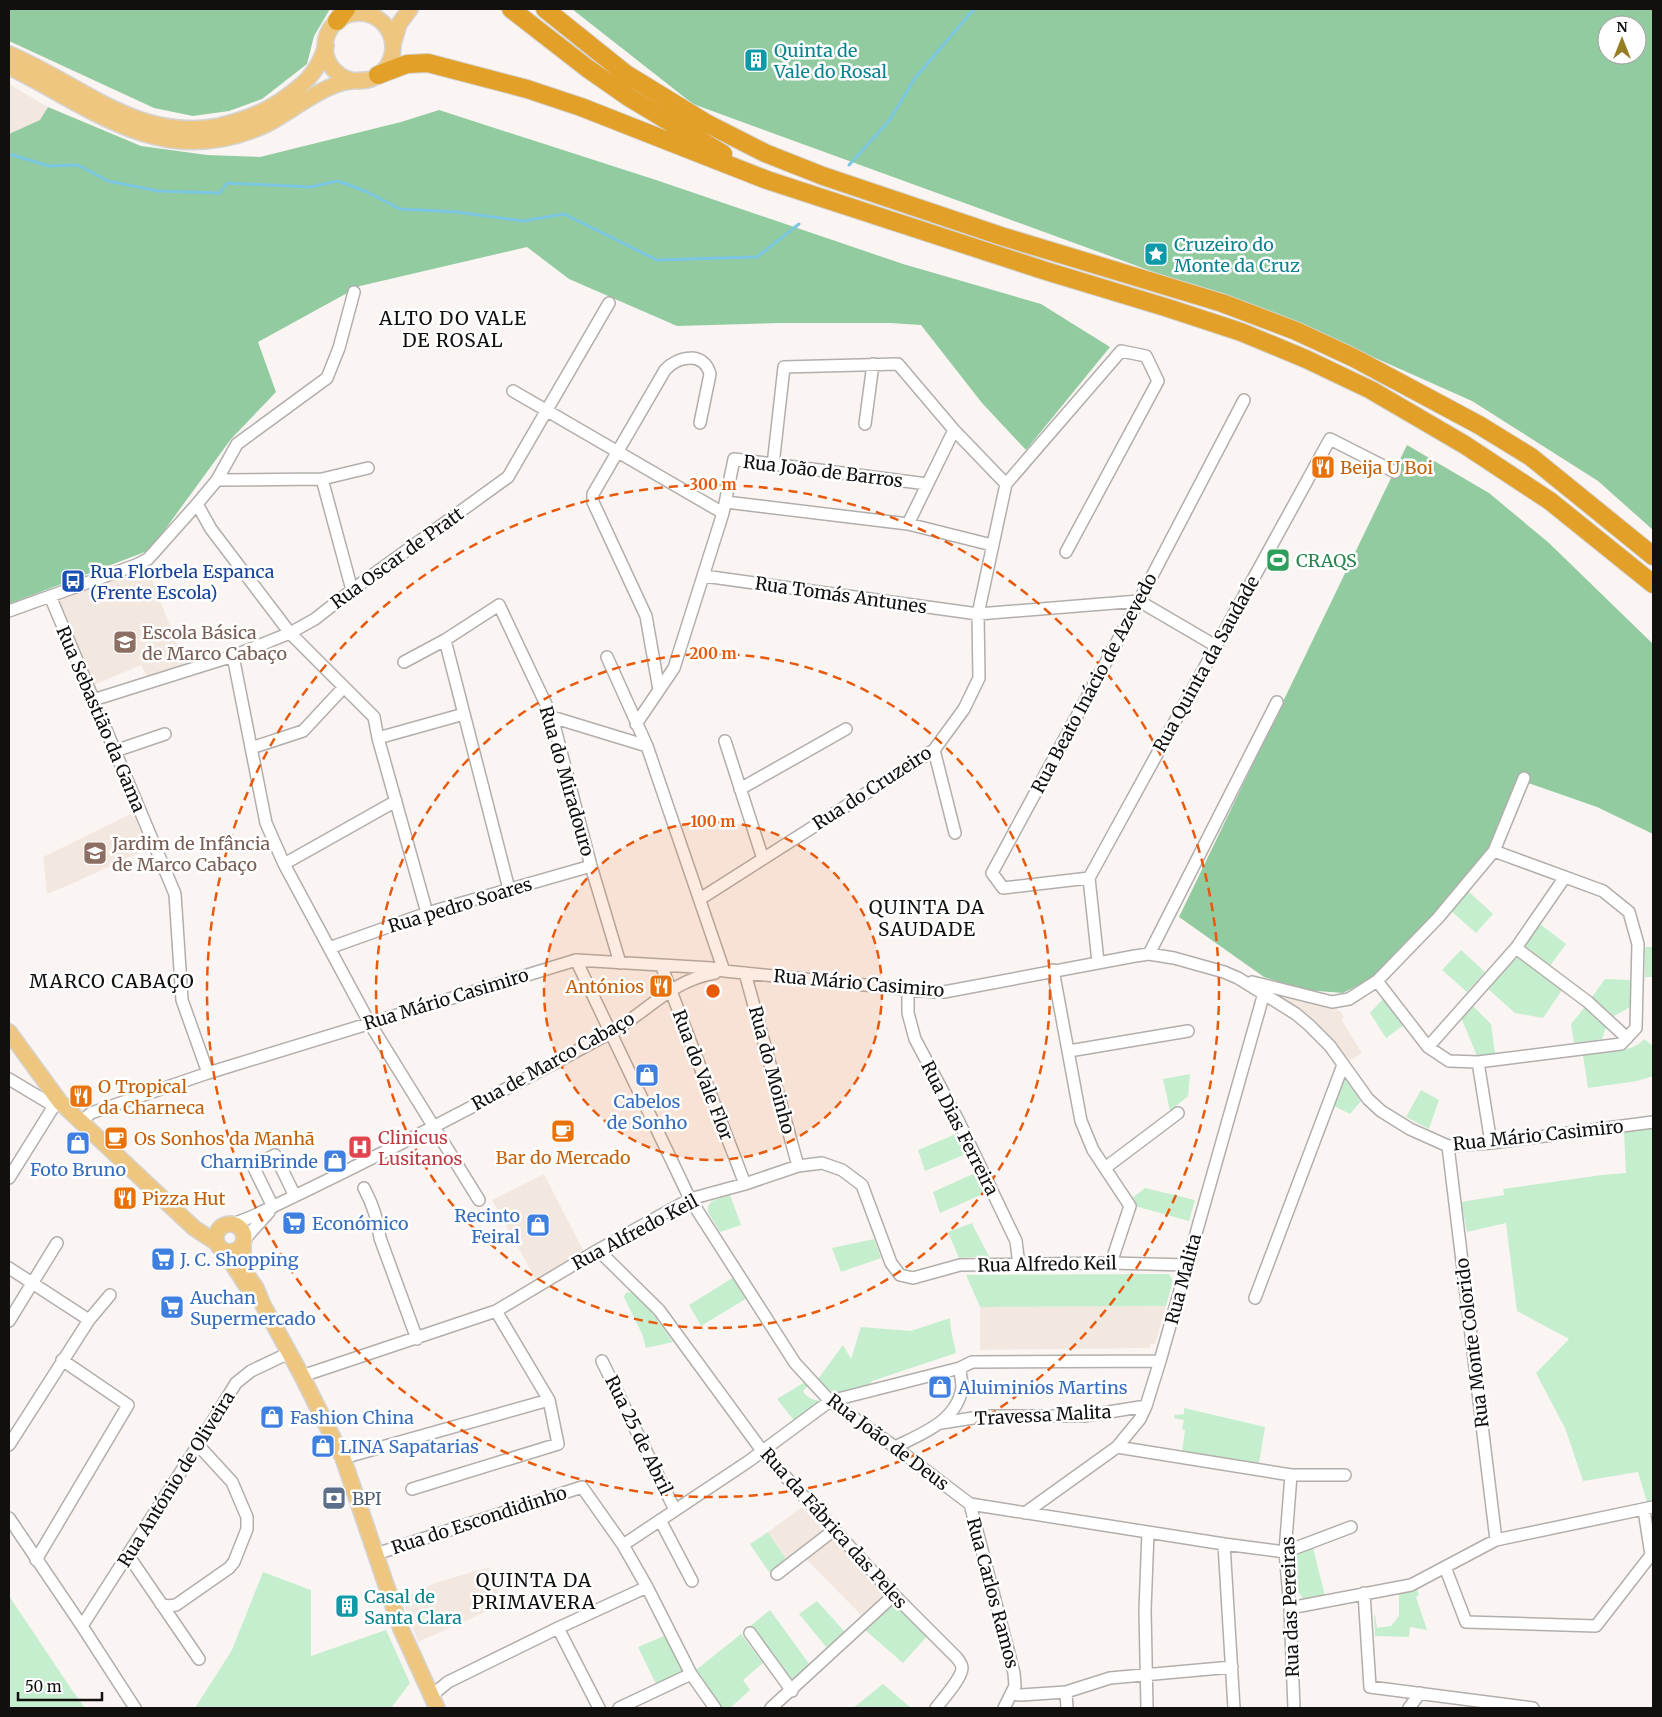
<svg xmlns="http://www.w3.org/2000/svg" width="1662" height="1717" font-family="Merriweather,serif">
  <rect width="100%" height="100%" fill="#faf5f2"/>
  <path fill="#f3e8e0" d="M9 84 48 107 40 120 9 134Z
    M147 568 187 668 147 677 141 665 91 686 58 601Z
    M133 813 148 849 69 885 47 894 43 857Z
    M1269 991 1280 993 1340 1011 1344 1017 1341 1019 1362 1053 1349 1061 1323 1029 1296 1008Z
    M544 1174 583 1250 536 1280 492 1200Z
    M1166 1306 1155 1344H1150V1348L980 1350V1307Z
    M802 1507 824 1532 786 1559 768 1532Z
    M833 1539 881 1589 883 1595 881 1599 863 1617 805 1558Z
    M489 1567 503 1604 418 1642 405 1608 406 1597 435 1583Z"/>
  <path fill="#c4eecd" d="M1468 891 1493 914 1476 933 1450 910Z
    M1540 924 1566 944 1550 966 1525 946Z
    M1645 947H1653V977H1645Z
    M1461 950 1485 972 1467 992 1442 970Z
    M1519 958 1562 990 1543 1018 1515 1013 1487 988 1513 960Z
    M1605 979 1631 980 1630 1007 1614 1016 1592 997Z
    M1384 998 1404 1025 1386 1038 1370 1013Z
    M1472 1005 1491 1024 1495 1054 1477 1056 1461 1017Z
    M1584 1008 1607 1025 1602 1039 1574 1043 1571 1024Z
    M1644 1039 1653 1046V1076L1637 1081 1588 1088 1583 1055C1600 1053 1633 1053 1644 1039Z
    M1190 1074 1188 1096 1170 1111 1163 1079Z
    M1342 1080H1346L1361 1101 1350 1114 1332 1105Z
    M1421 1090 1439 1100 1429 1129 1406 1117Z
    M1653 1128V1500L1647 1502 1638 1472 1583 1481 1565 1428 1536 1373 1569 1339 1517 1311 1506 1223 1467 1232 1461 1202 1504 1195 1503 1189 1602 1175 1626 1173 1624 1131Z
    M956 1134 966 1154 925 1171 918 1150Z
    M975 1173 985 1193 940 1213 933 1192Z
    M1145 1188 1195 1200 1189 1221 1135 1206 1131 1199Z
    M730 1195 741 1225 720 1232 708 1212V1206L712 1201Z
    M972 1223 974 1228 990 1258 973 1257 959 1258 948 1232Z
    M874 1239 881 1258 841 1272 832 1248Z
    M1169 1274 1173 1281 1166 1306H1162L980 1307 966 1275Z
    M734 1277 747 1298 701 1326 689 1305Z
    M628 1292C644 1296 663 1329 673 1342L646 1348 642 1334 624 1297 625 1294Z
    M950 1318C950 1330 954 1341 956 1353L872 1381 866 1389 835 1395 818 1379 843 1345 851 1359 861 1327 911 1331Z
    M805 1382 808 1386 803 1391C807 1398 813 1400 821 1401L827 1409 819 1418 801 1429 777 1399Z
    M1184 1408 1265 1427 1259 1463 1182 1452 1185 1430 1182 1429 1184 1420 1174 1418 1175 1414 1176 1415 1184 1414Z
    M768 1532 786 1559 769 1572 750 1544Z
    M1313 1548 1325 1596 1304 1600 1296 1589 1292 1557Z
    M263 1572 311 1590V1656L386 1630 410 1683 391 1708H195L232 1650Z
    M1416 1587 1419 1595 1416 1597 1427 1630 1410 1627 1409 1637 1375 1636 1374 1615H1375L1377 1628 1391 1626 1399 1616V1595H1387Z
    M9 1596 74 1693 85 1708H9Z
    M817 1601 845 1632 827 1648 799 1614Z
    M894 1605H897L929 1634 903 1663 865 1630 890 1607Z
    M770 1610 810 1665 790 1683 749 1627Z
    M741 1634 763 1663 743 1680 750 1690 730 1708H722L696 1670Z
    M664 1636 683 1671 656 1684 638 1647Z
    M883 1684 911 1708H853Z"/>
  <path fill="#93cba1" fill-rule="evenodd" d="M9 9H330L314 36 307 64 262 99 229 111 193 116 154 108 9 41Z
    M572 9H1653V530L1598 481 1472 401 1310 329 693 104ZM1607 25H1637V55H1607Z
    M48 107 141 146 207 155 260 157 401 122 439 110 656 180 903 264 1041 304 1110 347 1026 450 982 403 921 325 890 323H779L677 326 569 279 527 247 360 286 258 342 276 392 231 439 150 550 9 604V134L40 120Z
    M1407 445 1489 493 1549 543 1653 644V834L1597 807 1520 780 1493 847 1393 959 1368 980 1343 993 1305 990 1264 977 1179 917Z"/>
  <g fill="none" stroke-linecap="round" stroke-linejoin="round">
    <path stroke="#7bc6e1" stroke-width="3" d="M9 154 49 166 78 165 108 181 158 191 220 193 227 183 310 187 338 181 365 191 400 209 457 212 523 221 564 214 657 260 757 257 799 224
      M849 165 889 121 915 78 974 9"/>
    <g stroke="#b2aeab" stroke-width="14">
      <path id="minor" d="M513 391 723 513
        M865 424 873 364
        M773 465 784 367 898 364 954 430 1006 484
        M322 479 352 590
        M217 480 322 479 368 468
        M726 502 908 524 992 545
        M197 504 211 529 290 633 374 717 378 738 427 913
        M908 524 954 430
        M704 576 978 614 1139 601 1216 646
        M50 596 175 894 182 1000 208 1073
        M9 611 136 565 148 559 197 504 217 480 237 444 327 378 339 348 354 292
        M445 640 509 889
        M233 656 266 823 284 864 369 1022 479 1200
        M607 657 647 746 724 971
        M404 662 445 640 499 605 552 717 591 866 620 963
        M659 690 646 616 593 502V494L665 370C678 356 704 351 710 374L700 423
        M93 700 233 656 290 633 315 619 352 590 508 477 609 303
        M552 717 647 746
        M636 724 674 668 723 513 734 459 927 484
        M378 738 464 714
        M725 741 763 859
        M251 748 303 731 344 687
        M934 750 955 833
        M115 751 165 734
        M740 789 846 729
        M284 864 396 801
        M1089 878 1003 888 992 873 1139 601 1244 400
        M700 899 934 750 964 709 979 678 978 614 1006 484 1121 351 1146 356 1158 381 1066 552
        M329 948 427 913 591 866
        M1516 948 1588 1002 1627 1038
        M1149 954 1277 702
        M576 960 690 1199 795 1363 830 1401 895 1447 970 1504 1224 1544 1285 1552 1351 1527
        M1098 962 1089 878 1330 439 1395 472
        M661 965 745 1184
        M1053 970 1081 1121 1093 1150 1130 1206 1111 1263
        M745 973 798 1166
        M1377 981 1428 1047 1449 1061 1478 1062 1621 1044 1636 1028 1638 944 1629 912 1603 891 1494 851
        M1252 982 1332 1002 1349 999 1377 981 1438 918 1494 851 1524 778
        M908 990V1013L915 1039 958 1120 1016 1241 1019 1265
        M1428 1047 1516 948 1565 877
        M1069 1051 1188 1031
        M1478 1062 1491 1143
        M9 1079 54 1106
        M81 1122 91 1113 208 1073 576 960 712 968 724 971 935 992H944L1135 956 1149 954 1174 958 1224 972 1238 978 1296 1014 1309 1025 1330 1046 1368 1099 1381 1111 1410 1129 1448 1146 1491 1143 1653 1122
        M1448 1146 1496 1540
        M1105 1168 1178 1113
        M9 1178 54 1106 60 1102
        M364 1188C373 1205 378 1219 380 1238L417 1339
        M273 1207 253 1166 275 1155 295 1196
        M233 1224 251 1217C372 1160 491 1098 608 1034 647 1013 669 981 715 973
        M244 1240 269 1212
        M598 1250 659 1310 763 1452 894 1595 957 1658C959 1661 962 1664 962 1668 962 1678 942 1700 936 1708
        M9 1268 89 1320 9 1445
        M1255 1298 1343 1065
        M89 1320 110 1295
        M9 1321 57 1243
        M602 1361 675 1510
        M302 1376 496 1311 598 1250 690 1199 745 1184 798 1166 822 1163 842 1170 862 1185 891 1263 900 1275 913 1278 960 1265 1111 1263 1187 1265
        M941 1423 986 1416H1084L1146 1406
        M895 1447C921 1434 958 1421 962 1387 962 1381 960 1374 960 1368
        M1117 1447 1291 1475H1345
        M343 1458 549 1400 496 1311
        M1291 1475 1285 1552 1290 1608 1294 1708
        M412 1489 558 1444 549 1400
        M970 1504 1014 1673 1015 1686 1004 1708
        M1025 1513 1117 1447 1140 1419 1146 1406 1160 1361 1264 993
        M9 1518 82 1626 135 1708
        M660 1520 692 1581
        M1224 1544 1234 1708
        M623 1545 749 1461 830 1401 960 1368 972 1362 1160 1361
        M376 1554 582 1487 623 1545 647 1587 691 1674 715 1708
        M128 1555 199 1659
        M36 1560 128 1405 62 1360
        M1445 1567 1466 1622 1596 1626 1651 1555 1644 1510
        M777 1574 834 1530
        M1364 1593 1370 1687 1533 1708
        M161 1604 167 1606 176 1605 229 1568 234 1562 247 1529V1517L232 1482 198 1445
        M1290 1608 1411 1585 1496 1540 1653 1507
        M82 1626 198 1445 236 1383 251 1371 289 1353
        M558 1628 599 1708
        M750 1633 792 1691
        M1066 1692 1110 1678 1232 1667
        M1012 1694 1021 1695 1066 1692 1067 1708
        M432 1700 437 1691 448 1682 558 1628 647 1587
        M619 1708 691 1674
        M771 1708 894 1595
        M1147 1708 1145 1610 1148 1532
        M1409 1708 1420 1693"/>
    </g>
    <g stroke="#d4d4d4" stroke-width="18">
      <path id="major" d="M325 47a34 34 0 1 1 68 0a34 34 0 1 1-68 0Z
        M393 44 399 24 410 9
        M9 54C79 83 137 142 219 126 240 121 261 114 279 102 303 85 317 75 326 46
        M9 67C95 109 163 172 265 125 290 113 311 93 338 84 346 81 355 81 364 80
        M9 1032 60 1102 194 1228 217 1243
        M216 1238a14 14 0 1 1 28 0a14 14 0 1 1-28 0Z
        M243 1245V1257L247 1275 256 1288 263 1305 302 1376 343 1458 401 1629 437 1708
        M224 1251 246 1285"/>
    </g>
    <g stroke="#d4d4d4" stroke-width="20">
      <path id="highway" d="M511 9 587 68 630 98 723 154
        M545 9 626 74 706 123 765 153 823 176 1001 236 1222 303 1296 331 1354 358 1479 425 1531 457 1653 556
        M337 21 346 9
        M378 75 407 64 428 63 527 89 581 107 767 180 1046 271 1168 308 1241 332 1306 359 1371 390 1465 445 1550 501 1653 584"/>
    </g>
    <use href="#minor" stroke="#fff" stroke-width="11"/>
    <use href="#major" stroke="#eec67f" stroke-width="15"/>
    <use href="#highway" stroke="#e2a029" stroke-width="18"/>
  </g>
  <circle cx="713" cy="991" r="169" fill="#e8590c" fill-opacity=".12"/>
  <g fill="none" stroke="#e8590c" stroke-width="2.5" stroke-dasharray="9 6">
    <circle cx="713" cy="991" r="169"/>
    <circle cx="713" cy="991" r="337"/>
    <circle cx="713" cy="991" r="506"/>
  </g>
  <defs>
    <g id="building-square" transform="scale(1.25)"><rect x="-9" y="-9" width="18" height="18" rx="4" fill="#0f9aa8" stroke="#fff"/><path d="M-4-6H4V6H1V3H-1V6H-4ZM-2.5-4.3h1.7v1.8h-1.7ZM.8-4.3h1.7v1.8H.8ZM-2.5-1h1.7V.8h-1.7ZM.8-1h1.7V.8H.8Z" fill="#fff"/></g>
    <g id="sight-square" transform="scale(1.25)"><rect x="-9" y="-9" width="18" height="18" rx="4" fill="#0f9aa8" stroke="#fff"/><path d="M0-6L1.8-2.2L6-1.7L2.9 1.2L3.7 5.4L0 3.3L-3.7 5.4L-2.9 1.2L-6-1.7L-1.8-2.2Z" fill="#fff"/></g>
    <g id="restaurant-square" transform="scale(1.25)"><rect x="-9" y="-9" width="18" height="18" rx="4" fill="#e8710a" stroke="#fff"/><path d="M-5-6h1v4h1v-4h1v4h1v-4h1v5L-1.5 .5V6h-2V.5L-5-1ZM5-6V6H3V1.5H1.5Q1.5-4 5-6Z" fill="#fff"/></g>
    <g id="stadium-square" transform="scale(1.25)"><rect x="-9" y="-9" width="18" height="18" rx="4" fill="#2e9e5b" stroke="#fff"/><path d="M0-5a6.5 5 0 1 0 0 10a6.5 5 0 1 0 0-10ZM-3.5-1.8h7v3.6h-7Z" fill="#fff"/></g>
    <g id="bus-square" transform="scale(1.25)"><rect x="-9" y="-9" width="18" height="18" rx="4" fill="#1a4fb4" stroke="#fff"/><path d="M-5-6H5V4H4V6H2V4H-2V6H-4V4H-5ZM-3.5-4V0h7V-4ZM-3.5 1.2v1.5H-2V1.2ZM2 1.2v1.5H3.5V1.2Z" fill="#fff"/></g>
    <g id="school-square" transform="scale(1.25)"><rect x="-9" y="-9" width="18" height="18" rx="4" fill="#8d6e63" stroke="#fff"/><path d="M0-5L7-2L0 1L-7-2ZM-4 1L0 2.5L4 1V4Q0 6-4 4Z" fill="#fff"/></g>
    <g id="shop-square" transform="scale(1.25)"><rect x="-9" y="-9" width="18" height="18" rx="4" fill="#3f7fe0" stroke="#fff"/><path d="M-5-2.5h2.3a2.7 3.5 0 0 1 5.4 0H5L5.5 6h-11ZM-1.5-2.5h3a1.5 2.3 0 0 0-3 0Z" fill="#fff"/></g>
    <g id="cafe-square" transform="scale(1.25)"><rect x="-9" y="-9" width="18" height="18" rx="4" fill="#e8710a" stroke="#fff"/><path d="M-5.5-4.5H6V0H3Q3 3.5 0 3.5H-2.5Q-5.5 3.5-5.5 0ZM3-3.2v2h1.7v-2ZM-6 4.5H4V6H-6Z" fill="#fff"/></g>
    <g id="hospital-square" transform="scale(1.25)"><rect x="-9" y="-9" width="18" height="18" rx="4" fill="#e0444e" stroke="#fff"/><path d="M-5-5h3v3.5h4V-5h3V5h-3V1.5h-4V5h-3Z" fill="#fff"/></g>
    <g id="supermarket-square" transform="scale(1.25)"><rect x="-9" y="-9" width="18" height="18" rx="4" fill="#3f7fe0" stroke="#fff"/><path d="M-6-5.5h2.5l.6 2H6L4.5 2H-2.5L-4.4-4H-6ZM-1.5 3.2a1.3 1.3 0 1 0 .1 0ZM3 3.2a1.3 1.3 0 1 0 .1 0Z" fill="#fff"/></g>
    <g id="bank-square" transform="scale(1.25)"><rect x="-9" y="-9" width="18" height="18" rx="4" fill="#5c6f8a" stroke="#fff"/><path d="M-6-4H6V4H-6ZM0-2.3a2.3 2.3 0 1 0 0 4.6a2.3 2.3 0 1 0 0-4.6Z" fill="#fff"/></g>
  </defs>
  <g fill-rule="evenodd">
    <use href="#building-square" x="756" y="60"/>
    <use href="#sight-square" x="1156" y="254"/>
    <use href="#restaurant-square" x="1323" y="467"/>
    <use href="#stadium-square" x="1278" y="560"/>
    <use href="#bus-square" x="73" y="581"/>
    <use href="#school-square" x="125" y="642"/>
    <use href="#school-square" x="95" y="853"/>
    <use href="#restaurant-square" x="661" y="986"/>
    <use href="#shop-square" x="647" y="1075"/>
    <use href="#restaurant-square" x="81" y="1096"/>
    <use href="#cafe-square" x="563" y="1131"/>
    <use href="#cafe-square" x="116" y="1138"/>
    <use href="#shop-square" x="78" y="1143"/>
    <use href="#hospital-square" x="360" y="1147"/>
    <use href="#shop-square" x="335" y="1161"/>
    <use href="#restaurant-square" x="125" y="1198"/>
    <use href="#supermarket-square" x="294" y="1223"/>
    <use href="#shop-square" x="538" y="1225"/>
    <use href="#supermarket-square" x="163" y="1259"/>
    <use href="#supermarket-square" x="172" y="1307"/>
    <use href="#shop-square" x="940" y="1387"/>
    <use href="#shop-square" x="272" y="1417"/>
    <use href="#shop-square" x="323" y="1446"/>
    <use href="#bank-square" x="334" y="1498"/>
    <use href="#building-square" x="347" y="1606"/>
  </g>
  <g text-anchor="middle" dominant-baseline="central" stroke-width="5" stroke-linejoin="round" paint-order="stroke">
    <g font-size="18" fill="#0d838f" stroke="#fff" text-anchor="start">
      <text x="774" y="50">Quinta de<tspan x="774" dy="21">Vale do Rosal</tspan></text>
      <text x="1174" y="244">Cruzeiro do<tspan x="1174" dy="21">Monte da Cruz</tspan></text>
      <text x="364" y="1596">Casal de<tspan x="364" dy="21">Santa Clara</tspan></text>
    </g>
    <g font-size="18" fill="#c56008" stroke="#fff" text-anchor="start">
      <text x="1340" y="467">Beija U Boi</text>
      <text x="644" y="986" text-anchor="end">Antónios</text>
      <text x="98" y="1086">O Tropical<tspan x="98" dy="21">da Charneca</tspan></text>
      <text x="134" y="1138">Os Sonhos da Manhã</text>
      <text x="563" y="1157" text-anchor="middle">Bar do Mercado</text>
      <text x="142" y="1198">Pizza Hut</text>
    </g>
    <g font-size="18" fill="#12100f" stroke="#fff">
      <text transform="translate(823 471) rotate(7)">Rua João de Barros</text>
      <text transform="translate(397 558) rotate(-36)">Rua Oscar de Pratt</text>
      <text transform="translate(841 595) rotate(8)">Rua Tomás Antunes</text>
      <text transform="translate(1206 664) rotate(-61)">Rua Quinta da Saudade</text>
      <text transform="translate(1094 683) rotate(-62)">Rua Beato Inácio de Azevedo</text>
      <text transform="translate(101 719) rotate(67)">Rua Sebastião da Gama</text>
      <text transform="translate(567 781) rotate(74)">Rua do Miradouro</text>
      <text transform="translate(872 788) rotate(-33)">Rua do Cruzeiro</text>
      <text transform="translate(460 905) rotate(-17)">Rua pedro Soares</text>
      <text transform="translate(859 983) rotate(5)">Rua Mário Casimiro</text>
      <text transform="translate(446 999) rotate(-17)">Rua Mário Casimiro</text>
      <text transform="translate(553 1061) rotate(-29)">Rua de Marco Cabaço</text>
      <text transform="translate(772 1070) rotate(75)">Rua do Moinho</text>
      <text transform="translate(703 1075) rotate(69)">Rua do Vale Flor</text>
      <text transform="translate(960 1128) rotate(63)">Rua Dias Ferreira</text>
      <text transform="translate(1538 1135) rotate(-6)">Rua Mário Casimiro</text>
      <text transform="translate(635 1232) rotate(-28)">Rua Alfredo Keil</text>
      <text transform="translate(1047 1264) rotate(-1)">Rua Alfredo Keil</text>
      <text transform="translate(1183 1279) rotate(-75)">Rua Malita</text>
      <text transform="translate(1472 1343) rotate(-97)">Rua Monte Colorido</text>
      <text transform="translate(1043 1415) rotate(-3)">Travessa Malita</text>
      <text transform="translate(639 1435) rotate(64)">Rua 25 de Abril</text>
      <text transform="translate(888 1442) rotate(37)">Rua João de Deus</text>
      <text transform="translate(176 1479) rotate(-58)">Rua António de Oliveira</text>
      <text transform="translate(479 1520) rotate(-18)">Rua do Escondidinho</text>
      <text transform="translate(834 1528) rotate(48)">Rua da Fábrica das Peles</text>
      <text transform="translate(993 1593) rotate(75)">Rua Carlos Ramos</text>
      <text transform="translate(1290 1607) rotate(-92)">Rua das Pereiras</text>
    </g>
    <g font-size="18" fill="#27864d" stroke="#fff" text-anchor="start">
      <text x="1296" y="560">CRAQS</text>
    </g>
    <g font-size="18" fill="#164399" stroke="#fff" text-anchor="start">
      <text x="90" y="571">Rua Florbela Espanca<tspan x="90" dy="21">(Frente Escola)</tspan></text>
    </g>
    <g font-size="18" fill="#785e54" stroke="#fff" text-anchor="start">
      <text x="142" y="632">Escola Básica<tspan x="142" dy="21">de Marco Cabaço</tspan></text>
      <text x="112" y="843">Jardim de Infância<tspan x="112" dy="21">de Marco Cabaço</tspan></text>
    </g>
    <g font-size="18" fill="#366cbe" stroke="#fff" text-anchor="start">
      <text x="647" y="1101" text-anchor="middle">Cabelos<tspan x="647" dy="21">de Sonho</tspan></text>
      <text x="318" y="1161" text-anchor="end">CharniBrinde</text>
      <text x="78" y="1169" text-anchor="middle">Foto Bruno</text>
      <text x="520" y="1215" text-anchor="end">Recinto<tspan x="520" dy="21">Feiral</tspan></text>
      <text x="312" y="1223">Económico</text>
      <text x="180" y="1259">J. C. Shopping</text>
      <text x="190" y="1297">Auchan<tspan x="190" dy="21">Supermercado</tspan></text>
      <text x="958" y="1387">Aluiminios Martins</text>
      <text x="290" y="1417">Fashion China</text>
      <text x="340" y="1446">LINA Sapatarias</text>
    </g>
    <g font-size="18" fill="#be3a42" stroke="#fff" text-anchor="start">
      <text x="378" y="1137">Clinicus<tspan x="378" dy="21">Lusitanos</tspan></text>
    </g>
    <g font-size="18" fill="#4e5e75" stroke="#fff" text-anchor="start">
      <text x="352" y="1498">BPI</text>
    </g>
    <g font-size="19" letter-spacing="1" fill="#12100f" stroke="#fff">
      <text x="453" y="318">ALTO DO VALE<tspan x="453" dy="22">DE ROSAL</tspan></text>
      <text x="927" y="907">QUINTA DA<tspan x="927" dy="22">SAUDADE</tspan></text>
      <text x="112" y="981">MARCO CABAÇO</text>
      <text x="534" y="1580">QUINTA DA<tspan x="534" dy="22">PRIMAVERA</tspan></text>
    </g>
  </g>
  <circle cx="713" cy="991" r="8" fill="#e8590c" stroke="#fff" stroke-width="2.5"/>
  <g font-size="15" text-anchor="middle" font-weight="bold" fill="#e8590c" stroke="#fff" stroke-width="5" stroke-linejoin="round" paint-order="stroke">
    <text x="713" y="490">300 m</text>
    <text x="713" y="659">200 m</text>
    <text x="713" y="827">100 m</text>
  </g>
  <rect width="1662" height="1717" fill="none" stroke="#12100f" stroke-width="20"/>
  <g transform="translate(1622 40)"><circle r="24" fill="#ffffff" stroke="#a09f9f"/>
  <path d="M0-4L9 19L0 12L-9 19Z" fill="#957d24"/>
  <text y="-8" font-size="14" font-weight="bold" text-anchor="middle" fill="#12100f">N</text>
  </g>
  <path d="M18 1692v8h84v-8" fill="none" stroke="#12100f" stroke-width="2.5"/>
  <text x="25" y="1692" font-size="15" fill="#12100f" stroke="#ffffff" stroke-width="4" paint-order="stroke">50 m</text>
</svg>
